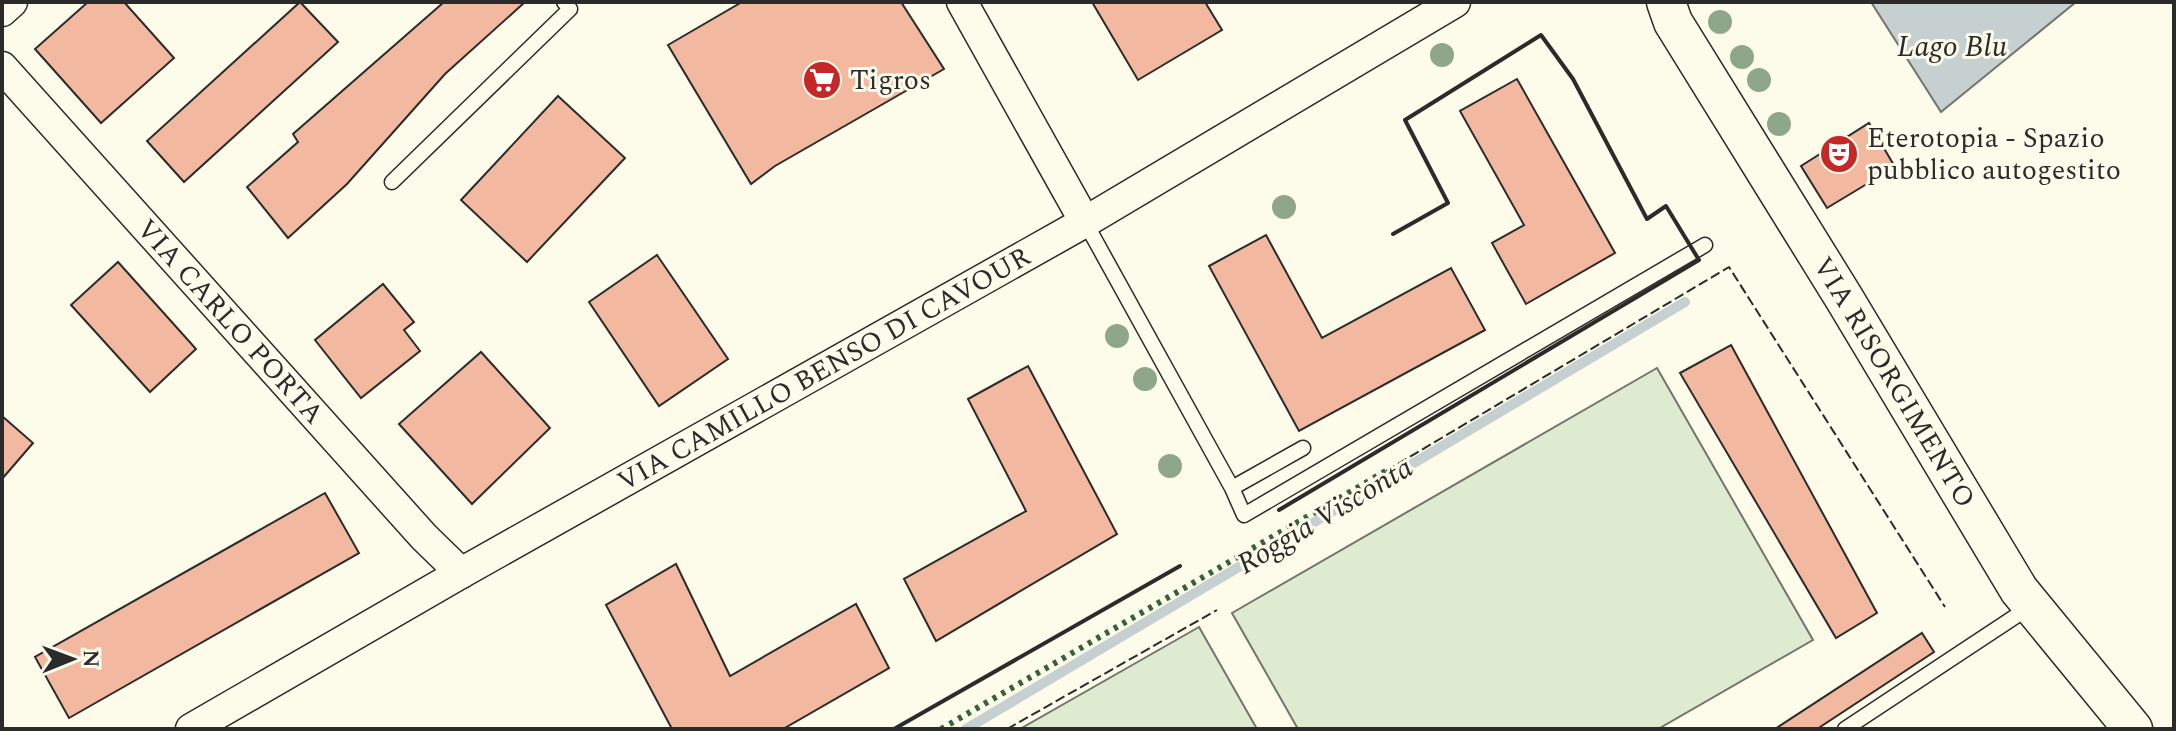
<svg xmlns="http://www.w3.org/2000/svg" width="2176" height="731" font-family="Spectral,serif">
  <rect width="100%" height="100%" fill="#fdfbea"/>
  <path fill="#deebd1" stroke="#74746e" stroke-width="2" d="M1657 368 1813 640 1658 729H1298L1232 613Z
    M1199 627 1257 729H1020Z"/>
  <path fill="#c7d0d0" stroke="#74746e" stroke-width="2" d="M1871 2H2076L1941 112Z"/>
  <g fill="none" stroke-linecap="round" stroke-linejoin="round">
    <path stroke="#c7d0d0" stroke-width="10" d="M966 729 1685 302"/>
  </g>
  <path fill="#f2b8a0" stroke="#2b2b2b" stroke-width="2" d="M88 2H124L174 58 101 123 35 49Z
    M300 2 338 42 184 182 147 141Z
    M444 2H525L445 74 347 184 288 238 247 187 298 142 293 134Z
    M742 2H901L944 69 775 166 751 184 668 45Z
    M1092 2H1205L1222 30 1138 80Z
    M1517 79 1615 253 1526 304 1492 243 1524 225 1460 111Z
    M558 96 625 158 527 262 461 200Z
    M1869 123 1895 167 1827 208 1801 166Z
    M1266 235 1322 338 1451 268 1485 330 1299 431 1209 266Z
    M657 255 728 359 659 406 589 302Z
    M118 262 196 349 150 392 71 305Z
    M383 284 414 322 404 330 420 351 361 398 315 340Z
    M1731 345 1877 613 1836 638 1680 373Z
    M481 352 550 428 472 504 399 424Z
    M1028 366 1117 534 936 641 904 579 1026 511 968 399Z
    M2 416 33 443 2 479Z
    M325 493 359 553 69 718 35 657Z
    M676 564 730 676 856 604 889 668 783 729H672L606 605Z
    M1922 633 1934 652 1817 729H1775Z"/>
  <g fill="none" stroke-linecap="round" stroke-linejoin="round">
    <g stroke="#2b2b2b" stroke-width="17">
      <path id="service" d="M392 182 570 9 564 2
        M1085 222 1232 488 1303 448
        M1232 488 1244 515 1705 245
        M1845 729 2031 606"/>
    </g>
    <g stroke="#2b2b2b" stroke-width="33">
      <g id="minor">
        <path d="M962 2 1085 222"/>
        <path d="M2 11 12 2"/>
        <path id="s1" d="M2 67 424 537 461 573"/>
        <path id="s2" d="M191 729 461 573 1085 222 1455 2"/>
      </g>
    </g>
    <g stroke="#2b2b2b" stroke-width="41">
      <g id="tertiary">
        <path id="s3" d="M1666 2 1673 22 1844 298 2019 590 2133 729"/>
      </g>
    </g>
    <use href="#service" stroke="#fdfbea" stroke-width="14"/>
    <use href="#minor" stroke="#fdfbea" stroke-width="30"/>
    <use href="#tertiary" stroke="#fdfbea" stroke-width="38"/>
    <path stroke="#34623c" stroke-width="6" stroke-dasharray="4 6" stroke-linecap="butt" d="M941 729 1386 471"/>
    <path stroke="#2b2b2b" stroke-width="2" stroke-dasharray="10 4" stroke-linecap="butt" d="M1386 471 1729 267 1945 607
      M1007 729 1217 610"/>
    <path stroke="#2b2b2b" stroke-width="4" d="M1279 510 1699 260 1666 206 1647 219 1573 79 1541 35 1405 120 1448 203 1393 234
      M894 729 1180 566"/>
  </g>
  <g fill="#8ea78a">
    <circle cx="1720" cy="22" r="12"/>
    <circle cx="1442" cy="55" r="12"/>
    <circle cx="1742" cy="57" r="12"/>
    <circle cx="1759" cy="80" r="12"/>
    <circle cx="1779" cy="124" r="12"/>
    <circle cx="1284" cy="207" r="12"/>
    <circle cx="1117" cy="336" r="12"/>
    <circle cx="1145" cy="379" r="12"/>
    <circle cx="1170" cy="466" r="12"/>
  </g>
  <defs>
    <g id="supermarket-disc" transform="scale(2)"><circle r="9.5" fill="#c62828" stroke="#fdfbea"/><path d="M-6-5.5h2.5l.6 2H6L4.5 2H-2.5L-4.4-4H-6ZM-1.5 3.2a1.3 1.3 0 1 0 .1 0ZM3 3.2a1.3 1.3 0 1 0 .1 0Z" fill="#fff"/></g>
    <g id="theatre-disc" transform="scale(2)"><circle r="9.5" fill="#c62828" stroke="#fdfbea"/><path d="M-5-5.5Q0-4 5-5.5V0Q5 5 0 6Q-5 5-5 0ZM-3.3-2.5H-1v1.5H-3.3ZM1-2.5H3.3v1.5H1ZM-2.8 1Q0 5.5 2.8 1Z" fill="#fff"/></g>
  </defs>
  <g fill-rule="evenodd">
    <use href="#supermarket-disc" x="822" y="80"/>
    <use href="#theatre-disc" x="1839" y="154"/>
  </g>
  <g text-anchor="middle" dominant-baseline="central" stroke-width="6" stroke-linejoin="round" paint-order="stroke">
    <g font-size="28" fill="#2b2b2b" stroke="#fdfbea" text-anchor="start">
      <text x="850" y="80">Tigros</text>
      <text x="1867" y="138">Eterotopia - Spazio<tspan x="1867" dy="32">pubblico autogestito</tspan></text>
    </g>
    <g font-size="28" fill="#2b2b2b" stroke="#fdfbea">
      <text stroke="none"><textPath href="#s1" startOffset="342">VIA CARLO PORTA</textPath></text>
      <text stroke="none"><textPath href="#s2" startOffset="728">VIA CAMILLO BENSO DI CAVOUR</textPath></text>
      <text stroke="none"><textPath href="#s3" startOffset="444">VIA RISORGIMENTO</textPath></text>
    </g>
    <g font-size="30" font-style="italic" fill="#2b2b2b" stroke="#fdfbea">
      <text x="1952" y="47">Lago Blu</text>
      <text transform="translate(1325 516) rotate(-31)">Roggia Visconta</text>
    </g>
  </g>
  <rect width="2176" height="731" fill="none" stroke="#2b2b2b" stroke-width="8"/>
  <g transform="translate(72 659) rotate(89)" stroke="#fdfbea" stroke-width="6" paint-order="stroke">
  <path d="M0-6L14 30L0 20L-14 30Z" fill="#2b2b2b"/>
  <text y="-12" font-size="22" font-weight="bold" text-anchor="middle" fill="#2b2b2b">N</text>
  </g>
</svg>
